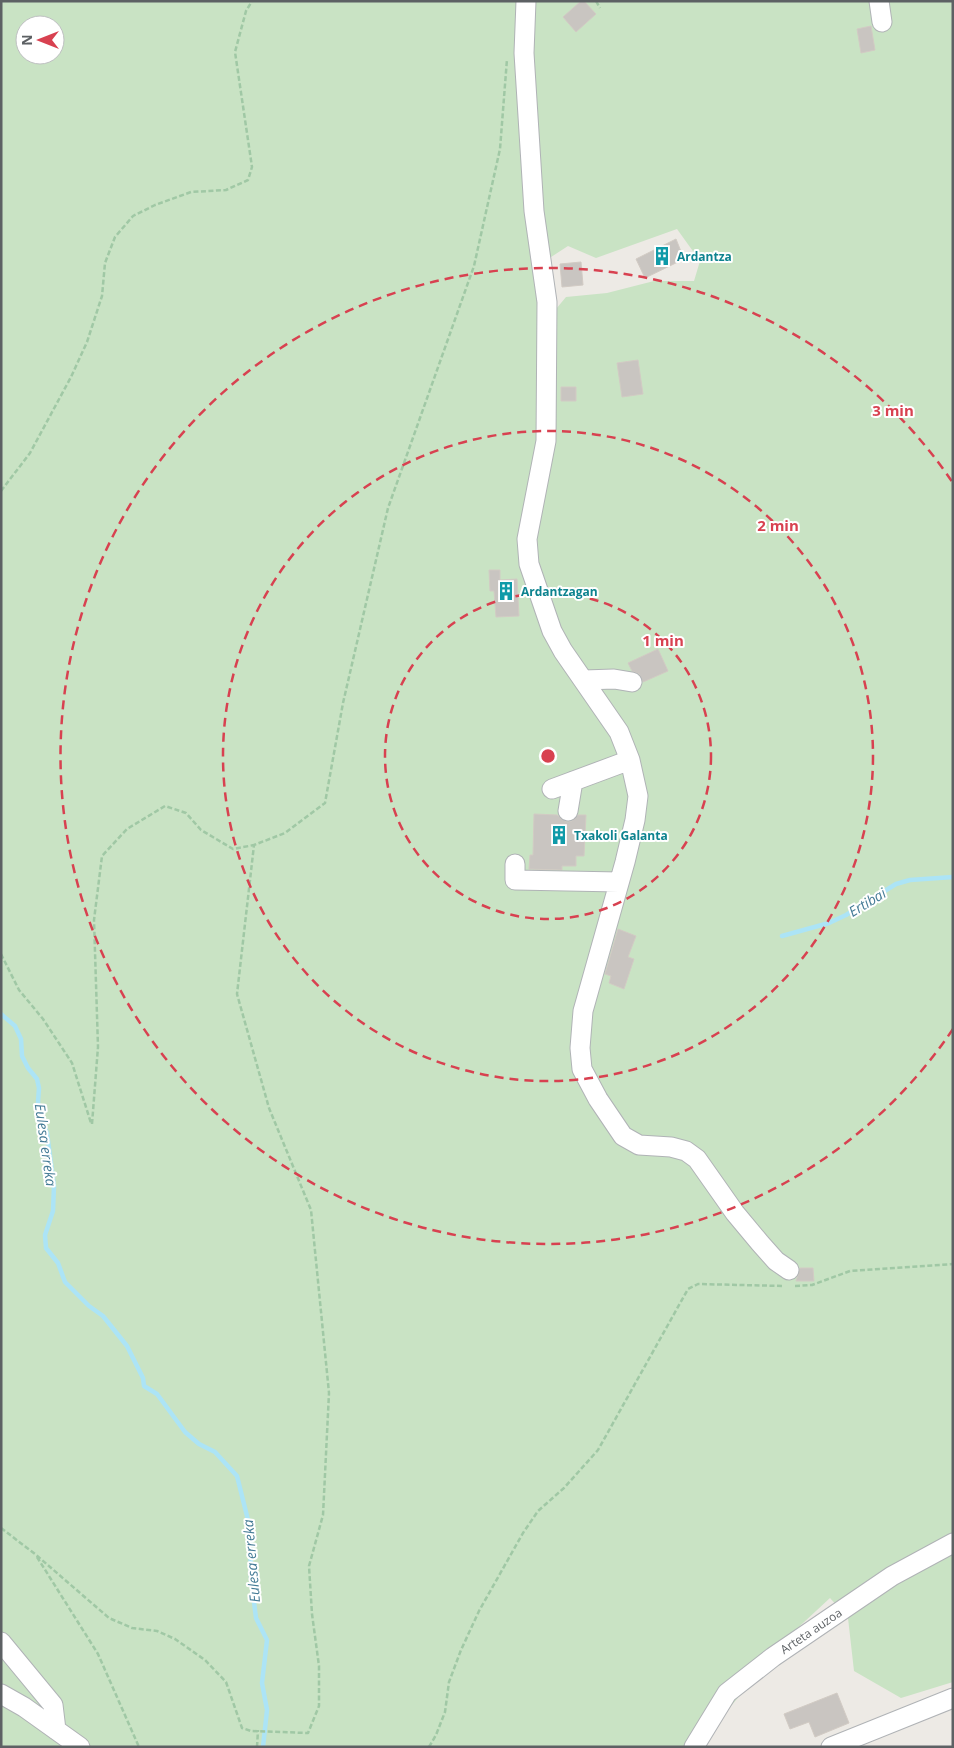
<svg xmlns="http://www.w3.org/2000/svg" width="954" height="1748" font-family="'Open Sans',sans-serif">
  <rect width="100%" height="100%" fill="#edeae5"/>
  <path fill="#c9e3c4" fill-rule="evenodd" d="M1 1H953V1682L901 1698 854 1671 848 1618 830 1598 789 1636 717 1723 693 1747H1ZM25 25H55V55H25ZM677 229 700 261 694 281H654L607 293 566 297 556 309 548 259 568 246 596 258Z"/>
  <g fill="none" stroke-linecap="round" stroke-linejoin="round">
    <path stroke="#ace4f6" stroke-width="4.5" d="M782 936 829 923 846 915 896 884 910 880 953 877
      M1 1014 15 1026 21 1039 22 1056 28 1068 37 1079 39 1088 38 1102 40 1117 47 1133 54 1186 53 1211 45 1235 46 1248 58 1263 65 1282 89 1306 103 1316 127 1346 143 1378 144 1386 157 1394 185 1432 199 1444 215 1452 237 1476 250 1528 251 1578 256 1618 267 1640 262 1683 267 1710 263 1747"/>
  </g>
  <path fill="#c9c5c1" stroke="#d2cbc4" d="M581 1H584L596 14 576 32 563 17Z
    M871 26 875 50 861 53 857 29Z
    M676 239 684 259 645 278 636 259Z
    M581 262 583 285 562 287 560 264Z
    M638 360 643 394 622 397 617 363Z
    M561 387H576V401H561Z
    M489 570H500V580L517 579 519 616 496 617 494 591H490Z
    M658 649 668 671 643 682 639 674 632 671 628 663Z
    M534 814 557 815 567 822 572 821 578 815H586L584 856H576V866H562V870L529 869 530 855H533Z
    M618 929 636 936 628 957 634 959 624 989 609 983 611 976 605 974Z
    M800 1268H813L814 1281H796Z
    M837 1693 849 1723 815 1737 809 1722 790 1729 784 1714Z"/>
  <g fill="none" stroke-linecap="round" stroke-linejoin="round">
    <g stroke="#b0b3b6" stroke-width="21">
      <path id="minor" d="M526 1 524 53 534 211 547 302 546 441 527 539 529 564 552 631 563 651 619 732 630 760 638 796 635 820 625 862 583 1011 580 1048 582 1069 598 1099 623 1136 639 1145 671 1147 686 1151 697 1159 735 1213 760 1243 776 1261 789 1270
        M879 1 882 22
        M584 680 614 679 632 682
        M552 789 630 760
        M568 811 573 781
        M515 864V880L619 882
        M1 1642 53 1705 56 1730
        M1 1694 24 1707 80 1747
        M694 1747 727 1693 773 1657 892 1576 953 1543
        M831 1747 953 1698"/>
    </g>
    <path stroke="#a0c8a5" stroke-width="2.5" stroke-dasharray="5 2.5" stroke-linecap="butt" d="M596 1 600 8
      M1 491 30 453 71 377 87 342 102 296 105 263 115 237 133 216 155 205 191 192 226 190 248 180 252 167 235 52 246 11 252 1
      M1 954 19 990 43 1019 72 1063 91 1123
      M92 1124 98 1047 94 920 102 856 127 829 165 806 186 813 201 830 233 849 254 845
      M795 1286 812 1285 850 1271 953 1264
      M1 1528 35 1554 109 1618 132 1628 157 1631 175 1639 205 1660 226 1682 242 1728 251 1731 308 1733 319 1706V1666L312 1614 309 1566 323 1515 329 1393 311 1210 269 1108 237 994 254 845 285 833 325 803 343 703 388 508 474 266 500 149 507 59
      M37 1557 98 1654 139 1747
      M257 1747 258 1730
      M429 1747 436 1735 445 1712 449 1682 461 1650 479 1611 523 1533 538 1511 564 1488 598 1450 688 1289 698 1284 784 1286"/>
    <use href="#minor" stroke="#fff" stroke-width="19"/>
  </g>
  <g fill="none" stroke="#d84150" stroke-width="2.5" stroke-dasharray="9 6">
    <circle cx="548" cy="756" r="163"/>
    <circle cx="548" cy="756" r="325"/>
    <path d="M953 1029A488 488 0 1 1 953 483"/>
  </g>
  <defs>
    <g id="building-bare" transform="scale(1.5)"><path d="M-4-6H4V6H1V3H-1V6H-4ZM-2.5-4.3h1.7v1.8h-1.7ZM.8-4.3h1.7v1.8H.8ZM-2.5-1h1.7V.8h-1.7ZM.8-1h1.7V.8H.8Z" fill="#0f9aa8" stroke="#fff" stroke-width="2.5" paint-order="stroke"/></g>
  </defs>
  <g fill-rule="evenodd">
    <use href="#building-bare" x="662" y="256"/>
    <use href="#building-bare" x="506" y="591"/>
    <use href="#building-bare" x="559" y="835"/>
  </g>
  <g text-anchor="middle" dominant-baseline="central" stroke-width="4" stroke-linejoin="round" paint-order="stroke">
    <g font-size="12" font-weight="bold" fill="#0d838f" stroke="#fff" text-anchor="start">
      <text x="677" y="256">Ardantza</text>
      <text x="521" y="591">Ardantzagan</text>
      <text x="574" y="835">Txakoli Galanta</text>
    </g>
    <g font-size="12" fill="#5d6164" stroke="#fff">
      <text transform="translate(811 1631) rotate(-34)">Arteta auzoa</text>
    </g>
    <g font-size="14" font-style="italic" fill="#447b96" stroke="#fff">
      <text transform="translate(867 902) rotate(-31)">Ertibai</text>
      <text transform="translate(46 1145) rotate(82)">Eulesa erreka</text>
      <text transform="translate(251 1561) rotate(-95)">Eulesa erreka</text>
    </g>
  </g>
  <circle cx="548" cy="756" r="8" fill="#d84150" stroke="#fff" stroke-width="2.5"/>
  <g font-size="15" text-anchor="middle" font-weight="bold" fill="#d84150" stroke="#fff" stroke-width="4" stroke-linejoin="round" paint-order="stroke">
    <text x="893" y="416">3 min</text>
    <text x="778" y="531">2 min</text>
    <text x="663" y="646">1 min</text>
  </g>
  <rect width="954" height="1748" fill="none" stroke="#5d6164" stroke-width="5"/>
  <g transform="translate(40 40) rotate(270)"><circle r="24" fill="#ffffff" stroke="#bec0c1"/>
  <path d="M0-4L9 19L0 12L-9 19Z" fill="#d84150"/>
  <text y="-8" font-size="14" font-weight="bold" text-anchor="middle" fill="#5d6164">N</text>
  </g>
</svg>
